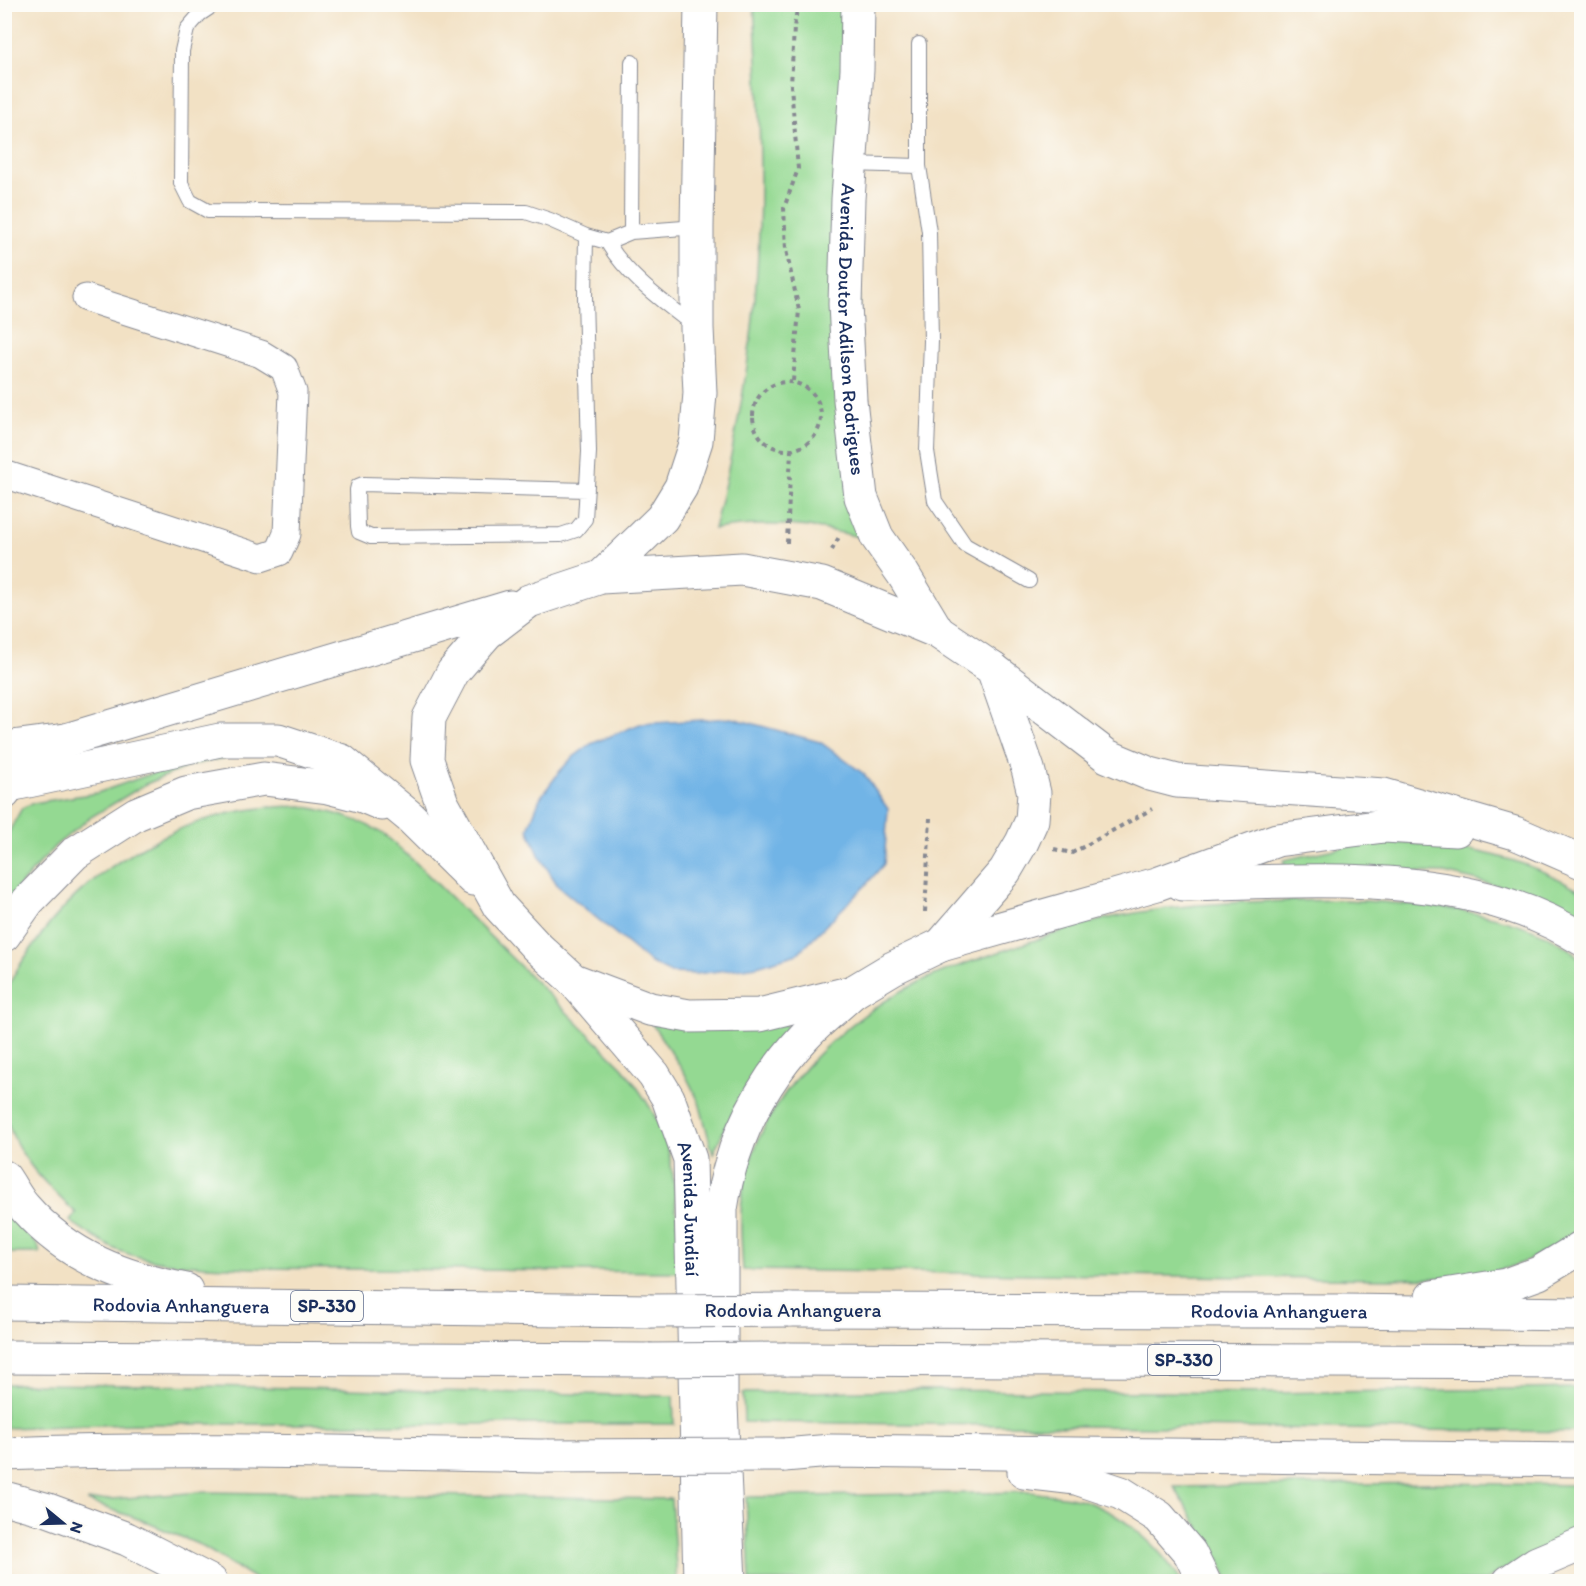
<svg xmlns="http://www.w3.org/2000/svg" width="1586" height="1586" font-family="Itim,sans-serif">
  <rect width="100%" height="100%" fill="#fdfcf7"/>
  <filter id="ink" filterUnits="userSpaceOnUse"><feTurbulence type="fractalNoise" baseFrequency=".0167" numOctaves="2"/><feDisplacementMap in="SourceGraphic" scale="12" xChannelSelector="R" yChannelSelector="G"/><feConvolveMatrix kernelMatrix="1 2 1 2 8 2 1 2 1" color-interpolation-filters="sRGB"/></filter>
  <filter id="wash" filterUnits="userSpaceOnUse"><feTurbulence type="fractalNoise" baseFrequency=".008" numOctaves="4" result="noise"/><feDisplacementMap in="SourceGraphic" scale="24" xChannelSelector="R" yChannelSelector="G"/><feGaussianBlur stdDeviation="1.35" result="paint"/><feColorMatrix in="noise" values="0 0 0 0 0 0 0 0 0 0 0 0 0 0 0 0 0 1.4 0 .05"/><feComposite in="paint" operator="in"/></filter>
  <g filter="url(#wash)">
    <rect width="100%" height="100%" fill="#f2e1c4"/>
    <path fill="#94d992" stroke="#588478" stroke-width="1.5" d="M754 5H854L863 538C811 524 767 521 714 529 728 473 740 417 748 359 765 242 761 122 754 5Z
      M248 753 192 765 146 784 91 817 55 846 5 902V839L22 808 33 803 97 793 196 758Z
      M302 806C331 812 362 819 386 836 396 844 405 854 415 862L623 1068C640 1090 656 1113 665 1139 677 1176 677 1233 680 1272L255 1268C210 1266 160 1267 117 1250 101 1243 85 1231 70 1221L76 1213C46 1185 8 1149 5 1105 3 1089 5 1072 5 1055 5 1037 1 1014 5 996 10 978 23 960 34 945 84 871 173 818 261 808 274 806 289 807 302 806Z
      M1366 842C1442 842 1515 851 1581 891V917L1575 911 1521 891 1444 873 1284 869V860Z
      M1345 900C1411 903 1535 910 1581 960V1229C1561 1244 1525 1264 1500 1270 1464 1279 1426 1278 1389 1279L743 1270C741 1237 738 1203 747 1171 770 1092 831 1032 900 992 935 972 976 960 1014 947 1048 936 1083 923 1119 916 1193 901 1269 901 1345 900Z
      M652 1024H786L787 1032C756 1069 732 1110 713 1154L699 1102 684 1072Z
      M4 1206 38 1246 40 1253H5Z
      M4 1384 156 1385 673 1396 674 1424H136L5 1428Z
      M1581 1388V1432L744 1422 743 1393 922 1390 1269 1393Z
      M1429 1483 1581 1485V1529L1499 1572 1486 1581H1229L1220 1561 1174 1487Z
      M202 1492 671 1499 677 1581H259L200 1545 141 1520 87 1501Z
      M1031 1492C1047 1495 1066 1495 1082 1500 1123 1513 1159 1546 1181 1581H750L746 1497Z"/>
    <path fill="#71b4e6" stroke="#4672a2" stroke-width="1.5" d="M732 718 820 742 864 774 888 809 884 864 865 886 797 954 757 966 696 974 671 973 651 963 558 886 540 857 528 829 540 798 560 771 572 758 591 744 640 724Z"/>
  </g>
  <g filter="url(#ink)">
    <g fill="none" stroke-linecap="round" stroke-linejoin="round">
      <g stroke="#868891" stroke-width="16">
        <path id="lane" d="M215 4 200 14 187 29 182 51 181 183 190 201 208 211 526 212 550 220 586 236 607 242 631 232 697 227
          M919 44V166L929 232 931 341 927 451 935 501 965 545 1029 581
          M850 164 919 166
          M631 232 632 62
          M586 236 585 297 589 452 585 519 576 530 561 535 371 537 359 532 358 526 357 490 358 486 363 484 587 490
          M607 242C628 277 661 300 693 325"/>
      </g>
      <g stroke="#868891" stroke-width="29">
        <path id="street" d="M4 474 261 558 279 552 287 534 293 392 284 368 261 354 86 298"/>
      </g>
      <g stroke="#868891" stroke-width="35">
        <g id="secondary">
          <path id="s1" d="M858 4 857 70 848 199 845 304 850 400 861 497 877 537 903 574 938 632"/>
          <path d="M601 577 662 518 681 487 696 441 700 393 697 328V227L701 4"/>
          <path d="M4 748 66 740"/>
        </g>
      </g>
      <g stroke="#868891" stroke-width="35">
        <g id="primary">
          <path id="s2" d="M573 980 654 1075 668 1098 690 1159 700 1582"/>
          <path d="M729 1582 721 1405V1209C731 1142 759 1085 805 1036 820 1020 837 1007 853 992"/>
        </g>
      </g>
      <g stroke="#868891" stroke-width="35">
        <g id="highway">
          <path d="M742 569 822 584 938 632 993 669 1028 769 1034 793 1032 820 1022 842 1005 871 941 945 893 968 853 992 759 1015 689 1016 650 1009 573 980 536 946 499 906 442 803 427 760 429 718 453 672 487 633 529 601 601 577Z"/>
          <path d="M993 669 1107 756 1150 774 1177 781 1384 795 1515 833 1582 862"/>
          <path d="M14 784 220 740H278L342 761 410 817 473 879"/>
          <path d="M4 793 7 786 66 740 510 607"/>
          <path d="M1182 884C1312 881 1467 866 1582 939"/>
          <path d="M4 935 28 901 75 853 136 814 186 793 264 779 328 787 363 796 382 804"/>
          <path d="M941 945 1157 884 1277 840 1384 826 1456 830"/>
          <path d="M4 1177C11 1187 17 1199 25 1208 68 1257 123 1278 186 1290"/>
          <path d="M1432 1297 1506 1285 1539 1273 1582 1247"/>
          <path id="s3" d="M4 1303 650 1311"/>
          <path id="s4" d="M789 1310 1343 1311 1582 1314"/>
          <path d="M4 1357 649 1360"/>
          <path d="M786 1359 1582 1362"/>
          <path d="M4 1454C185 1447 366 1453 547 1456"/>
          <path d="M784 1455 831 1451 1582 1460"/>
          <path d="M1024 1472 1076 1478 1121 1493 1159 1517 1190 1553 1204 1582"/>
          <path d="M4 1498 48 1510 127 1539 211 1582"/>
          <path d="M1509 1582 1537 1563 1582 1544"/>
        </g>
      </g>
      <path stroke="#868891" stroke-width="4" stroke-dasharray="4.5 4.5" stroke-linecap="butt" d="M793 381 799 310 786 250 784 208 798 169 791 86 794 27 798 4
        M753 416a34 34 0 1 1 68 0a34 34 0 1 1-68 0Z
        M787 543 791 450
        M832 550 840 535
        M1054 849 1072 853 1152 809
        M925 912 930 818"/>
      <use href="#lane" stroke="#fff" stroke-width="14"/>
      <use href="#street" stroke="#fff" stroke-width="27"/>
      <use href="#secondary" stroke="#fff" stroke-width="33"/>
      <use href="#primary" stroke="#fff" stroke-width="33"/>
      <use href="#highway" stroke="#fff" stroke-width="33"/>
      <g stroke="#868891" stroke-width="35" stroke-linecap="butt">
        <path id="highway-bridge" d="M650 1311 789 1310
          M649 1360 786 1359
          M547 1456 784 1455"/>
      </g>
      <use href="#highway-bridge" stroke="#fff" stroke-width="33"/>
    </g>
  </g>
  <g text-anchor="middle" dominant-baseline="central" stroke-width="4.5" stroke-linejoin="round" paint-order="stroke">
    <g fill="#fdfcf7" stroke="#5f6c8c" stroke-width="1.5">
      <rect x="291" y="1291" width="72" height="30" rx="4.5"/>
      <rect x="1148" y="1345" width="72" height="30" rx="4.5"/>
    </g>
    <g font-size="18" font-weight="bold" fill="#1b2f5e">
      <text x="327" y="1306">SP-330</text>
      <text x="1184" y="1360">SP-330</text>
    </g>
    <g font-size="20" fill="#1b2f5e" stroke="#fdfcf7">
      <text stroke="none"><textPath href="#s1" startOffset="326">Avenida Doutor Adilson Rodrigues</textPath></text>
      <text stroke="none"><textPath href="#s2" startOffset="266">Avenida Jundiaí</textPath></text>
      <text stroke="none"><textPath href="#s3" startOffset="177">Rodovia Anhanguera</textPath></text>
      <text x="793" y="1310">Rodovia Anhanguera</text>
      <text stroke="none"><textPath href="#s4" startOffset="490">Rodovia Anhanguera</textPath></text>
    </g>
  </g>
  <rect width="1586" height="1586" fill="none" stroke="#fdfcf7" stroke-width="24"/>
  <g transform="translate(63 1523) rotate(109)" stroke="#fdfcf7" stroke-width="4.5" paint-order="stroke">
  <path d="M0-4.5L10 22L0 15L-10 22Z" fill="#1b2f5e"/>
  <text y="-9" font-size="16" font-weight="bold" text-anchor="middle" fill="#1b2f5e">N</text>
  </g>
</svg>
